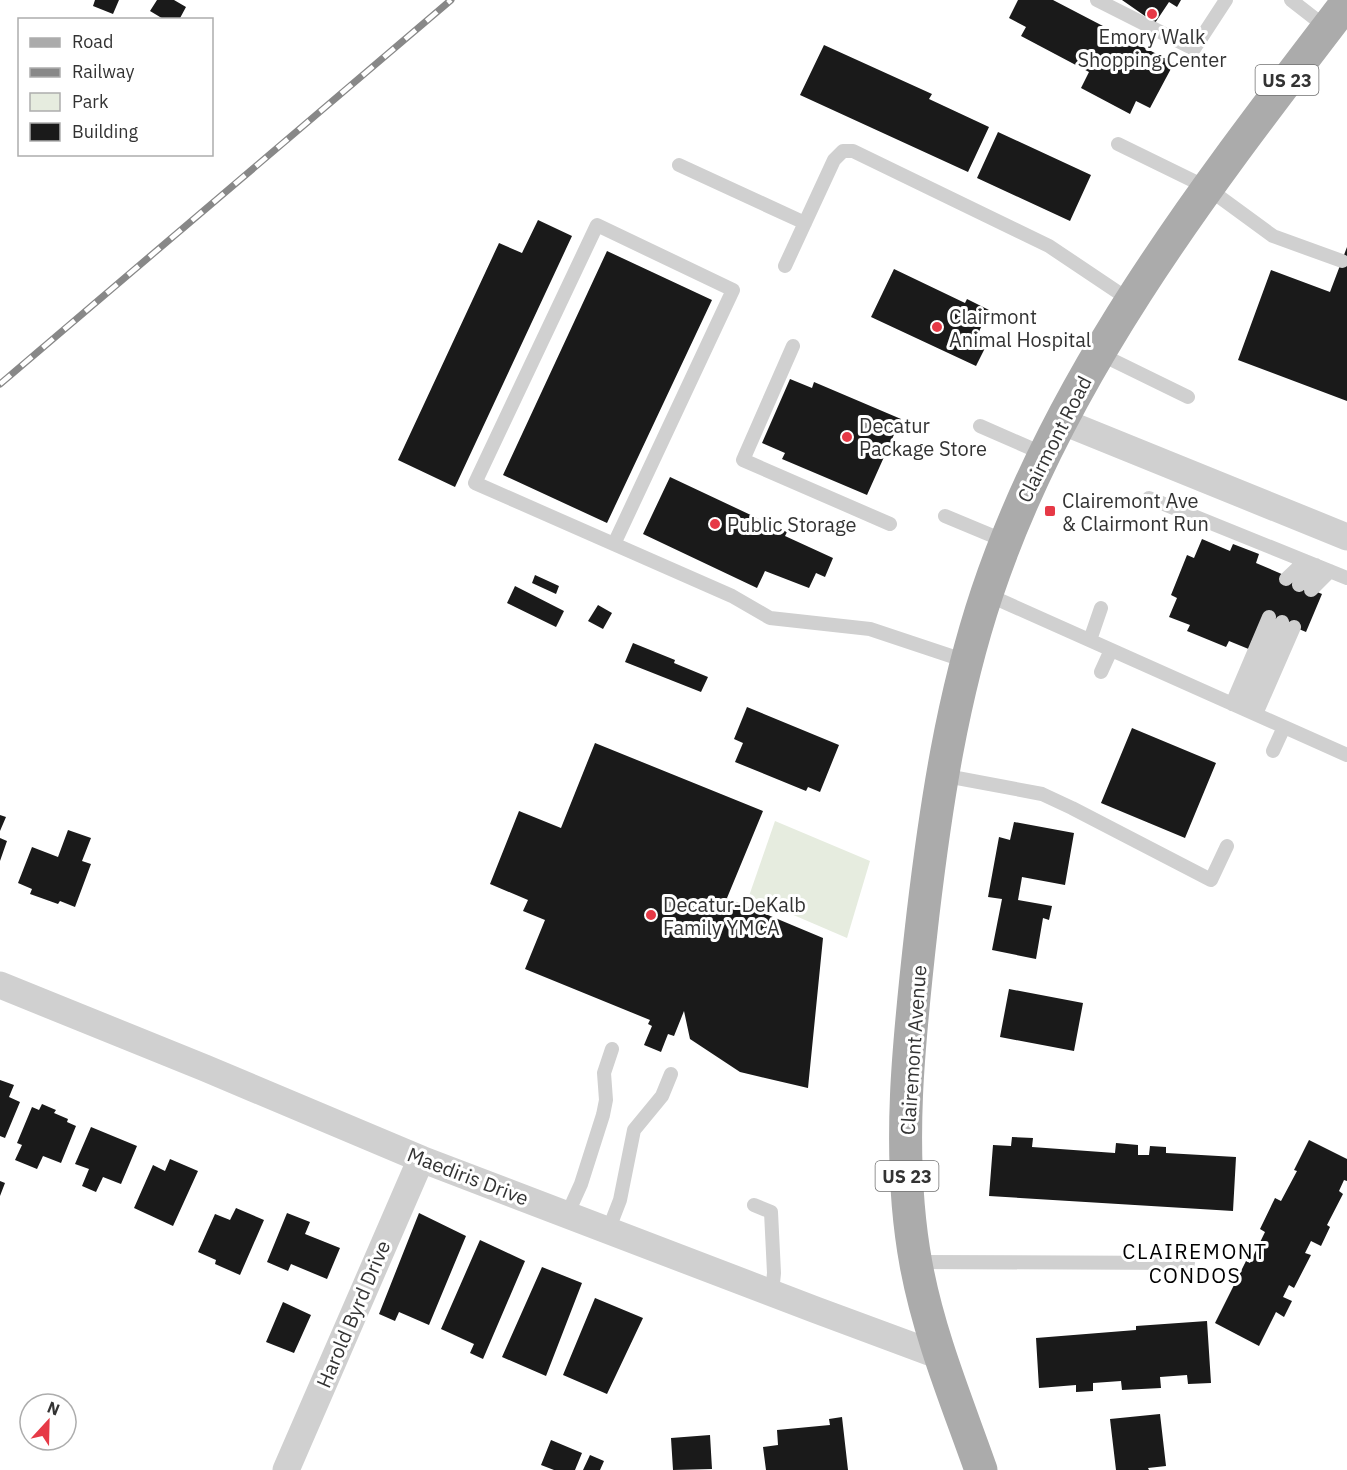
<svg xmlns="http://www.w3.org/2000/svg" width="1347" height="1470" font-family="'IBM Plex Sans',sans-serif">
  <rect width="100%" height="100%" fill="#fff"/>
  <path fill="#e6ecdf" d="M775 821 870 861 847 938 749 896Z"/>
  <path fill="#1a1a1a" d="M95 0H119L113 14 93 6Z
    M157 0H174L186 7 179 20H165L150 11Z
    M1018 0H1053L1174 63 1150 108 1136 101 1130 114 1081 88 1089 72 1021 36 1026 27 1009 18Z
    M1122 0H1181L1177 7 1169 2 1155 23Z
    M824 45 932 94 929 99 989 127 968 172 800 95Z
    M998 132 1091 175 1070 221 977 178Z
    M538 220 572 236 455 487 398 460 499 243 522 253Z
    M1347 247V401L1238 360 1271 270 1330 292Z
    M607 251 712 300 607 523 503 475Z
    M894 269 965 303 967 299 989 310 976 338 987 344 976 366 871 317Z
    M790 379 812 388 814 382 901 419 867 495 782 459 785 453 762 443Z
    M670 477 787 532 785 536 833 558 825 577 816 573 809 588 765 571 757 588 643 534Z
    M1202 539 1230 551 1233 544 1259 554 1256 563 1284 575 1283 578 1322 594 1306 632 1265 615 1251 650 1229 641 1226 647 1187 631 1190 625 1169 617 1177 598 1171 595 1187 555 1194 558Z
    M535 575 559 586 556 594 532 583Z
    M515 586 564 611 556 627 507 603Z
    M598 605 612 613 603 629 588 621Z
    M633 643 675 660 674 663 708 677 701 692 625 662Z
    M747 707 839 745 820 792 808 787 806 791 735 762 743 743 734 739Z
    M1132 728 1216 763 1185 838 1101 803Z
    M595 743 763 811 727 898 823 938 808 1088 740 1072 690 1039 684 1011 674 1036 668 1034 661 1052 644 1045 652 1026 648 1024 650 1020 525 969 545 920 523 911 528 900 490 884 519 811 561 828Z
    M0 815 6 817 0 831Z
    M1014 822 1074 833 1065 885 1022 877 1018 900 1052 906 1049 920 1043 918 1036 959 992 950 1002 899 988 897 999 837 1010 840Z
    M68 830 91 838 82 861 91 864 75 907 60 901 58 904 30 894 32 889 18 883 32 847 58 857Z
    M0 838 7 841 0 861Z
    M1009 989 1083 1003 1074 1051 1000 1037Z
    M0 1080 14 1085 9 1097 20 1102 5 1138 0 1136Z
    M42 1104 56 1110 54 1113 68 1119 67 1122 76 1126 61 1163 43 1156 37 1169 15 1160 22 1145 17 1143 32 1107 39 1110Z
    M91 1127 137 1146 121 1184 103 1177 96 1192 82 1186 89 1169 75 1164Z
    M1012 1137 1033 1138 1032 1147 1115 1153 1116 1143 1138 1145V1155H1149L1150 1146 1166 1147V1153L1236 1157 1233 1211 989 1196 993 1145 1011 1146Z
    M1309 1140 1347 1159V1181L1344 1180 1339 1191 1343 1194 1327 1225 1330 1227 1321 1246 1311 1241 1305 1253 1311 1255 1294 1288 1289 1285 1283 1297 1292 1301 1284 1317 1276 1312 1259 1346 1215 1323 1246 1261 1250 1263 1265 1232 1260 1229 1275 1198 1281 1201 1297 1171 1294 1170Z
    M170 1159 198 1171 173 1226 134 1208 153 1165 165 1171Z
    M0 1181 5 1183 0 1196Z
    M236 1208 264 1220 240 1275 215 1264 216 1260 198 1252 215 1214 230 1220Z
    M287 1213 310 1222 305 1234 340 1248 327 1279 291 1264 288 1271 267 1262Z
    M419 1213 466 1236 429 1325 399 1312 395 1321 379 1314Z
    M480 1240 525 1261 483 1359 470 1353 474 1344 441 1329Z
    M542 1267 582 1283 546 1376 502 1357Z
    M595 1298 643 1318 607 1394 563 1375Z
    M283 1302 311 1315 294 1353 266 1342Z
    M1207 1321 1211 1383 1188 1384 1187 1375 1160 1377 1161 1388 1122 1390 1121 1381 1093 1383V1391L1076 1392V1385L1039 1388 1036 1338 1136 1330V1326Z
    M1160 1414 1166 1466 1148 1468 1149 1470H1116L1110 1419Z
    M842 1417 848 1470H766L763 1447 778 1445 777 1430 830 1425 829 1419Z
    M710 1435 712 1469 673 1470 671 1438Z
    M551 1440 582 1453 575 1470H554L541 1465Z
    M590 1455 604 1461 600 1470H583Z"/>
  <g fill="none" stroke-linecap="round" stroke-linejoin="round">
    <path stroke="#d0d0d0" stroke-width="14" d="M1097 0 1194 49 1226 0
      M1291 0 1327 28
      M1118 144 1206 187 1273 236 1342 261
      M679 165 805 223
      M785 266 834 160 843 151H853L1049 246 1131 301
      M793 346 743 460 890 524
      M1098 353 1188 397
      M980 426 1044 454
      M1149 498 1347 578
      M945 516 1005 541
      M614 544 733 290 597 225 475 483 732 596 770 618 870 629 966 661
      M1286 579 1305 561
      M1299 585 1316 565
      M1311 590 1330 571
      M986 594 1347 755
      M1090 640 1101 608
      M1101 672 1111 650
      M1232 704 1269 617
      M1244 709 1282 622
      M1256 714 1294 627
      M1273 751 1284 727
      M941 775 1042 794 1072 808 1211 880 1227 846
      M754 1205 771 1212 774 1273 772 1293
      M567 1215 581 1184 603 1115 606 1100 604 1073 612 1049
      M608 1231 620 1200 634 1130 662 1096 671 1074
      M916 1262 1188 1263"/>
    <path stroke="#d0d0d0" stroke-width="27" d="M1061 421 1347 537
      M0 985 205 1068 421 1159 816 1310 940 1356
      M286 1470 421 1159"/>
    <path stroke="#ababab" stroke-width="33" d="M981 1470C957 1402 929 1335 916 1264 895 1150 910 1029 923 914 936 805 952 698 987 593 1061 372 1207 185 1347 2"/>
    <g stroke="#888" stroke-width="7">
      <path id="rail" d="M0 384 451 0"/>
    </g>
    <use href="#rail" stroke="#fff" stroke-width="4.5" stroke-dasharray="14" stroke-linecap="butt"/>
  </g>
  <g fill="#e63946" stroke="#fff" stroke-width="2">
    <circle cx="1152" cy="14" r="6"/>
    <circle cx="937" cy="327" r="6"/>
    <circle cx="847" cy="437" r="6"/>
    <rect x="1044" y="505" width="12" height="12" rx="3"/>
    <circle cx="715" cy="524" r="6"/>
    <circle cx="651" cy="915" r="6"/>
  </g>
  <g text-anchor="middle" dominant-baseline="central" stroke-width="6" stroke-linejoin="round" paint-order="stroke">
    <g fill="#fff" stroke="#707070" stroke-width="1.5">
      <rect x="1255.5" y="65" width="63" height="30" rx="4.5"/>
      <rect x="875.5" y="1161" width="63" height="30" rx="4.5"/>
    </g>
    <g font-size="18" font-weight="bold" fill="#333">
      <text x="1287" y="80">US 23</text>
      <text x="907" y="1176">US 23</text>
    </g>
    <g font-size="20" fill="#333" stroke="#fff" text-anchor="start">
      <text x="1152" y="36" text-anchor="middle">Emory Walk<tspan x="1152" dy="23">Shopping Center</tspan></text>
      <text x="949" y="316">Clairmont<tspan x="949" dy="23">Animal Hospital</tspan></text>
      <text x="859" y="425">Decatur<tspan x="859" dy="23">Package Store</tspan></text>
      <text x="1062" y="500">Clairemont Ave<tspan x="1062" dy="23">&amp; Clairmont Run</tspan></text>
      <text x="727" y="524">Public Storage</text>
      <text x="663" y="904">Decatur-DeKalb<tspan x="663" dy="23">Family YMCA</tspan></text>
    </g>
    <g font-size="20" fill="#333" stroke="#fff">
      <text transform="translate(1054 439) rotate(-63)">Clairmont Road</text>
      <text transform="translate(913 1050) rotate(-86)">Clairemont Avenue</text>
      <text transform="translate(468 1176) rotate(21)">Maediris Drive</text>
      <text transform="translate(353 1314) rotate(-67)">Harold Byrd Drive</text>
    </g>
    <g font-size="21" letter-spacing="1.5" fill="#000" stroke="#fff">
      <text x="1195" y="1251">CLAIREMONT<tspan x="1195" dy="24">CONDOS</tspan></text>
    </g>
  </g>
  <rect x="18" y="18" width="195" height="138" fill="#ffffff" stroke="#adadad" stroke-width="1.5"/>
  <rect x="30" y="38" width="30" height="9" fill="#ababab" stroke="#adadad" stroke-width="1.5"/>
  <text x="72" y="48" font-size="18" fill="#333333">Road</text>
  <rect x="30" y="68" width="30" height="9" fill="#888888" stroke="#adadad" stroke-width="1.5"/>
  <text x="72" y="78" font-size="18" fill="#333333">Railway</text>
  <rect x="30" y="93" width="30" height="18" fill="#e6ecdf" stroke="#adadad" stroke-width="1.5"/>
  <text x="72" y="108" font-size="18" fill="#333333">Park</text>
  <rect x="30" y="123" width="30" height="18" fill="#1a1a1a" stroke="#adadad" stroke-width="1.5"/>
  <text x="72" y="138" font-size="18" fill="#333333">Building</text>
  <g transform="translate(48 1422) rotate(22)"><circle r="28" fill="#ffffff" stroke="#adadad" stroke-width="1.5"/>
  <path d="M0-4.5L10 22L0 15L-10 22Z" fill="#e63946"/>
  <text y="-9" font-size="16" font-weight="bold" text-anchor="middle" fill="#333333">N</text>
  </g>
</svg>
